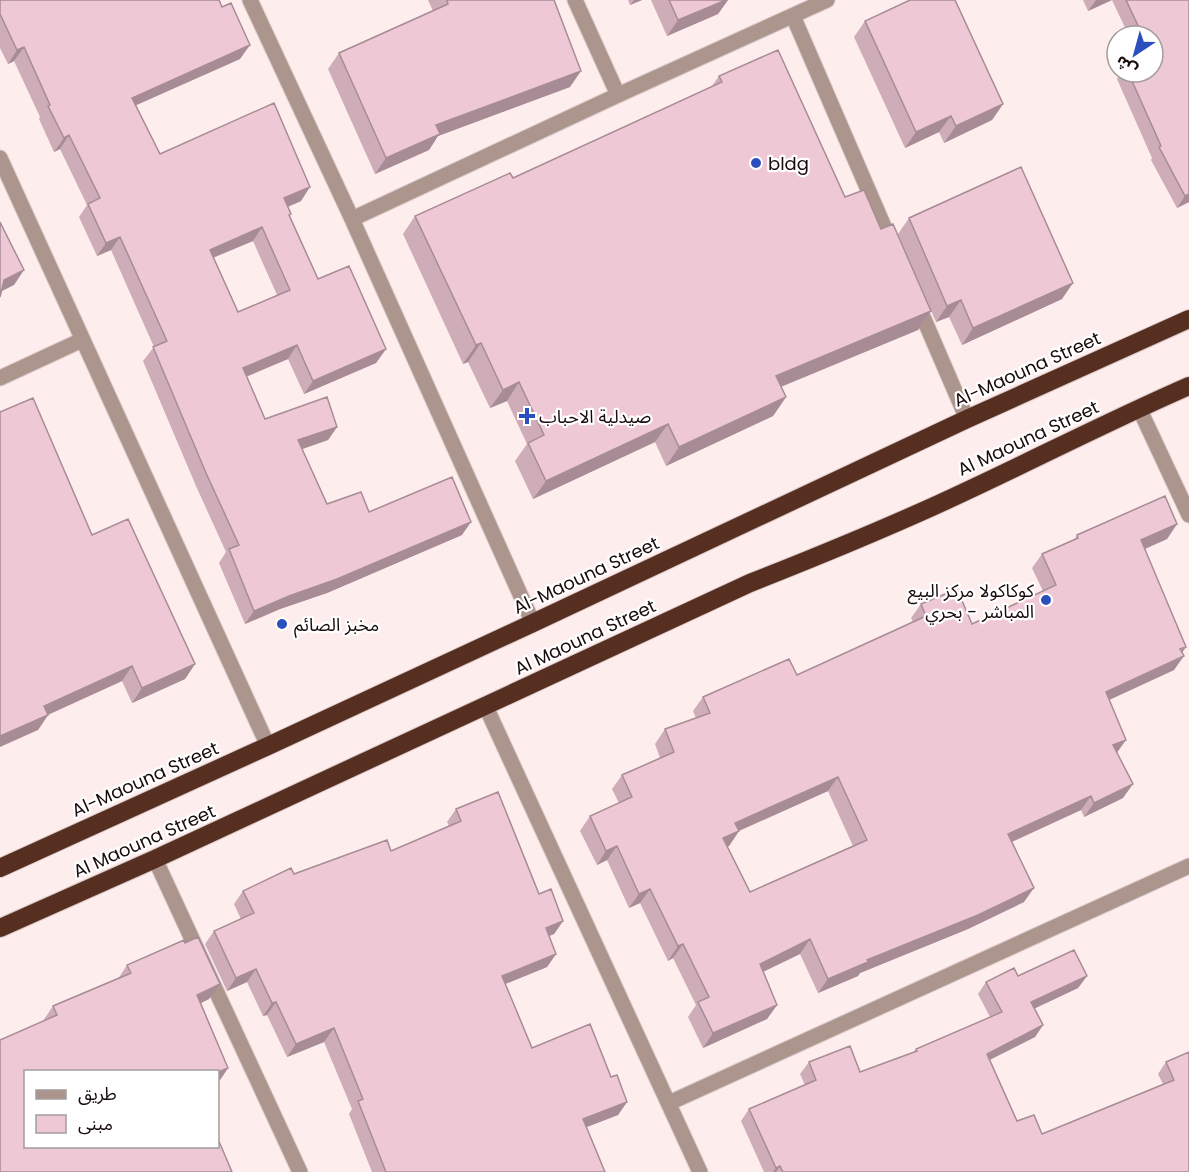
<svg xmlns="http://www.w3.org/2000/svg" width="1189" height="1172" font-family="Poppins,'Noto Sans Arabic',sans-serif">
  <rect width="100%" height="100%" fill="#feeded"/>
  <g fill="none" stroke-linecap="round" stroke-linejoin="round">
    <g stroke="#d9c9c9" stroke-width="17">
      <path id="minor" d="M250 0 352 219 533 623
        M575 0 618 95
        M793 16 892 245
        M0 158 268 746
        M352 219 618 95 827 0
        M917 303 967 419
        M0 378 82 340
        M1139 408 1189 515
        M486 707 700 1172
        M155 859 300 1172
        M669 1103 1189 866"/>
    </g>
    <g stroke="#d9c9c9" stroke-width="20">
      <path id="highway" d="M0 868 268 746 533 623 967 419 1189 319
        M0 928 155 859 750 583C811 559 872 534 932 507 1018 468 1102 424 1189 386"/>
    </g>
    <use href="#minor" stroke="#ab958d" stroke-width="15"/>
    <use href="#highway" stroke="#572f21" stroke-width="18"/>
  </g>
  <path fill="#ceacb8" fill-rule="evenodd" d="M0 0 240 59 136 105 160 154 301 201 288 207 291 214 290 216 318 279 386 349 376 363 304 394 288 359 246 377 265 419 337 427 328 440 302 449 327 504 369 512 462 535 327 593 280 609 245 624 219 563 226 552 196 486 143 361 154 347 111 250 97 256 79 217 87 205 60 149 54 152 39 119 40 117 14 61 8 64 0 48ZM253 241 277 295 238 312 213 258Z
    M428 0H554L570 87 438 136 429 150 375 174 328 69 339 53 433 11Z
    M628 0H642L630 5Z
    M651 0H728L718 14 667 36Z
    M1083 0H1189V202L1177 208 1151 160 1152 158 1117 79 1122 72H1153V36H1129L1112 0 1088 11Z
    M865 21 1003 104 992 120 944 143 939 132 905 148 854 37Z
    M719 76 845 197 931 311 918 330 781 387 786 397 773 416 666 466 655 442 533 499 515 461 527 444 507 401 490 408 468 362 463 364 403 234 415 216 513 178 712 86Z
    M909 218 1062 299 962 345 949 317 936 322 898 234Z
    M1177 524 1167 539 1145 549 1182 652 1174 670 1109 700 1123 798 1084 817 1081 810 1012 842 1024 902 968 929 860 973 858 976 818 993 800 954 763 972 777 1005 767 1019 703 1048 688 1017 696 1005 673 958 668 961 640 903 629 908 607 860 597 865 580 831 590 816 619 803 612 789 622 775 660 758 655 744 665 729 696 718 693 711 703 697 797 675 913 622 911 618 921 604 972 624 1043 591 1032 568 1042 554 1074 540 1077 535ZM828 791 853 846 750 892 727 846H729L739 831Z
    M92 535 195 664 185 679 132 703 122 681 48 715 38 730Z
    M456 809 539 894 563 921 554 934 549 936 556 954 547 967 505 984 532 1048 611 1077 627 1102 618 1115 586 1127 605 1172H372L349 1114 352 1109 324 1042 287 1057 267 1015 263 1016 247 982 227 991 205 944 214 931 241 919 234 904 243 891 294 874 391 851 449 826 447 822Z
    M127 965 209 999 201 1003 228 1068 218 1083 26 1071 43 1021 53 1006 118 979Z
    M1018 976H1087L1078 988 1035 1008 1043 1025 1035 1037 990 1060 1017 1121 1042 1134 1163 1084 1158 1074 1166 1062 1189 1052V1172H764L741 1121 749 1109 805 1085 800 1074 809 1062 860 1072 913 1053 916 1049 990 1017 978 994 986 982Z"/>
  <path fill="#a78c96" d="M634 0H642L630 5Z
    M726 0H728L718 14 667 36 678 20Z
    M1096 0H1112L1088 11Z
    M250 45 240 59 123 111 132 98Z
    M24 47 14 61 8 64 17 50Z
    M581 71 570 87 438 136 429 150 375 174 386 158 436 125Z
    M1003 104 992 120 944 143 956 126Z
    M951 116 939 132 905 148 916 132Z
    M69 135 60 149 54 152 64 138Z
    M310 187 301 201 275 212 284 198Z
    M1189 194V202L1177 208 1185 196Z
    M262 227 253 241 200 263 210 250Z
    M120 237 111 250 97 256 106 243Z
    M24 270 14 285 0 292 4 280Z
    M1073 283 1062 299 962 345 973 328Z
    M961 300 949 317 936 322 947 306Z
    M931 311 918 330 763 394 776 376Z
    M481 343 468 362 463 364 476 345Z
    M297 345 288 359 233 382 243 368Z
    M386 349 376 363 304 394 313 381Z
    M519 382 507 401 490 408 503 390Z
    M786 397 773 416 666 466 679 447Z
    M668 424 655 442 533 499 546 481Z
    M337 427 328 440 288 454 298 440Z
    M471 522 462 535 327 593 280 609 245 624 254 611Z
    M1177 524 1167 539 1131 555 1141 540Z
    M1186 647 1177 660 1184 656 1174 670 1096 706 1106 692Z
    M195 664 185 679 132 703 142 688Z
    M132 666 122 681 34 721 44 706Z
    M48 715 38 730 0 747V736Z
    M1126 740 1116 754 1113 745Z
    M838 777 828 791 725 837 735 823Z
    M1133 784 1123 798 1084 817 1094 803Z
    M1091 796 1081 810 998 848 1008 834Z
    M739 831 729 846 713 853 723 838Z
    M617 846 607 860 597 865 606 851Z
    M1034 888 1024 902 968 929 860 973 858 976 818 993 828 979 867 960Z
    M650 889 640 903 629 908 639 894Z
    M563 921 554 934 537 941 546 928Z
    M810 939 800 954 750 978 760 964Z
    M683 944 673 958 668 961 678 946Z
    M556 954 547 967 493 989 502 976Z
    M256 969 247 982 227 991 236 978Z
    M1087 976 1078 988 1023 1014 1031 1002Z
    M220 984 209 999 187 1010 197 995Z
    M276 1002 267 1015 263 1016 272 1003Z
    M777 1005 767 1019 703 1048 713 1033Z
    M1043 1025 1035 1037 979 1065 987 1054Z
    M334 1028 324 1042 287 1057 296 1044Z
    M228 1068 218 1083V1072Z
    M627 1102 618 1115 574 1132 583 1119Z
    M780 1166 776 1172H773L776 1168Z"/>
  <path fill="#efc8d6" stroke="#a78c96" stroke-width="1.5" fill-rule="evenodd" d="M0 0H219L222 7 231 3 250 45 132 98 160 154 274 103 310 187 284 198 291 214 289 215 318 279 349 266 386 349 313 381 297 345 243 368 265 419 327 397 337 427 298 440 327 504 361 492 369 512 452 477 471 522 337 579 289 596 254 611 229 549 239 545 206 473 153 347 167 341 120 237 106 243 88 204 100 198 69 135 64 138 48 106 50 105 24 47 17 50 0 14ZM262 227 290 290 238 312 210 250Z
    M447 0H554L581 71 436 125 440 134 386 158 339 53 448 4Z
    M669 0H726L678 20Z
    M910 0H955L1003 104 956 126 951 116 916 132 865 21Z
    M1126 0H1189V194L1185 196 1159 147 1161 146 1128 72H1153V36H1143Z
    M778 50 845 197 864 190 881 229 893 224 931 311 776 376 786 397 679 447 668 424 546 481 528 443 544 435 519 382 503 390 481 343 476 345 415 216 510 173 513 178 722 82 719 76Z
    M1021 167 1073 283 973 328 961 300 947 306 909 218Z
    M0 222 24 270 4 280 0 297Z
    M33 398 92 535 128 519 195 664 142 688 132 666 44 706 48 715 0 736V412Z
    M1165 496 1177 524 1141 540 1186 647 1180 649 1184 656 1106 692 1126 740 1113 745 1133 784 1094 803 1091 796 1008 834 1034 888 978 915 867 960 868 962 828 979 810 939 760 964 777 1005 713 1033 698 1002 709 997 683 944 678 946 650 889 639 894 617 846 606 851 590 816 632 797 622 775 674 752 665 729 710 713 703 697 789 659 797 675 926 616 921 604 957 589 972 624 1056 585 1042 554 1078 538 1077 535ZM838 777 867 840 750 892 723 838 739 831 735 823Z
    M498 792 539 894 551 889 563 921 546 928 556 954 502 976 532 1048 590 1024 611 1077 617 1075 627 1102 583 1119 605 1172H386L358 1101 363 1099 334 1028 296 1044 276 1002 272 1003 256 969 236 978 214 931 254 913 243 891 291 868 294 874 387 840 391 851 461 821 456 809Z
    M198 937 220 984 197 995 228 1068 218 1072V1071H26V1146H218V1139L232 1172H0V1040L57 1015 53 1006 131 973 127 965 184 940 185 943Z
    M1074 950 1087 976 1031 1002 1043 1025 987 1054 1017 1121 1034 1115 1042 1134 1174 1080 1166 1062 1189 1052V1172H783L780 1166 776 1168 749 1109 816 1080 809 1062 850 1046 860 1072 917 1051 916 1049 1002 1012 986 982 1014 968 1018 976Z"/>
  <g fill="#2c4fbe" stroke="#fff" stroke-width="2">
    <circle cx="756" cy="163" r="6"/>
    <path d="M524 407h6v6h6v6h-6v6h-6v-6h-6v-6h6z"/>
    <circle cx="1046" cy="600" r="6"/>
    <circle cx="282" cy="624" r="6"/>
  </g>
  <g text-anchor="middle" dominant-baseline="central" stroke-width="4.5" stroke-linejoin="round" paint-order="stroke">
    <g font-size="18" fill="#180b0b" stroke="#fff" text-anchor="start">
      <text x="768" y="163">bldg</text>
      <text x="539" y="416">صيدلية الاحباب</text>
      <text x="1034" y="590" text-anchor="end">كوكاكولا مركز البيع<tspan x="1034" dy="21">المباشر - بحري</tspan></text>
      <text x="294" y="624">مخبز الصائم</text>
    </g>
    <g font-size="18" fill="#180b0b" stroke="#fff">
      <text transform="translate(1027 369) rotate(-24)">Al-Maouna Street</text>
      <text transform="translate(1028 438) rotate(-25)">Al Maouna Street</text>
      <text transform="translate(586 575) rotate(-25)">Al-Maouna Street</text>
      <text transform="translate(585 637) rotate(-25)">Al Maouna Street</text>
      <text transform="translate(145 779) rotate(-24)">Al-Maouna Street</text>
      <text transform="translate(144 841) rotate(-24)">Al Maouna Street</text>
    </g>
  </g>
  <rect x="24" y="1070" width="195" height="78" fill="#ffffff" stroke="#a39d9d" stroke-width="1.5"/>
  <rect x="36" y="1090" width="30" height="9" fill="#ab958d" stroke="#a39d9d" stroke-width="1.5"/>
  <text x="78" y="1100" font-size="18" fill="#180b0b">طريق</text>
  <rect x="36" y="1115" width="30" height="18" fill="#efc8d6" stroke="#a39d9d" stroke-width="1.5"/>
  <text x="78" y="1130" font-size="18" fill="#180b0b">مبنى</text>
  <g transform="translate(1135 54) rotate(216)"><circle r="28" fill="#ffffff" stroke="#a39d9d" stroke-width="1.5"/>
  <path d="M0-4.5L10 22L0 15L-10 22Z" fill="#2c4fbe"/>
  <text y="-9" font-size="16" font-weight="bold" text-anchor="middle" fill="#180b0b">ش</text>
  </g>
</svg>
